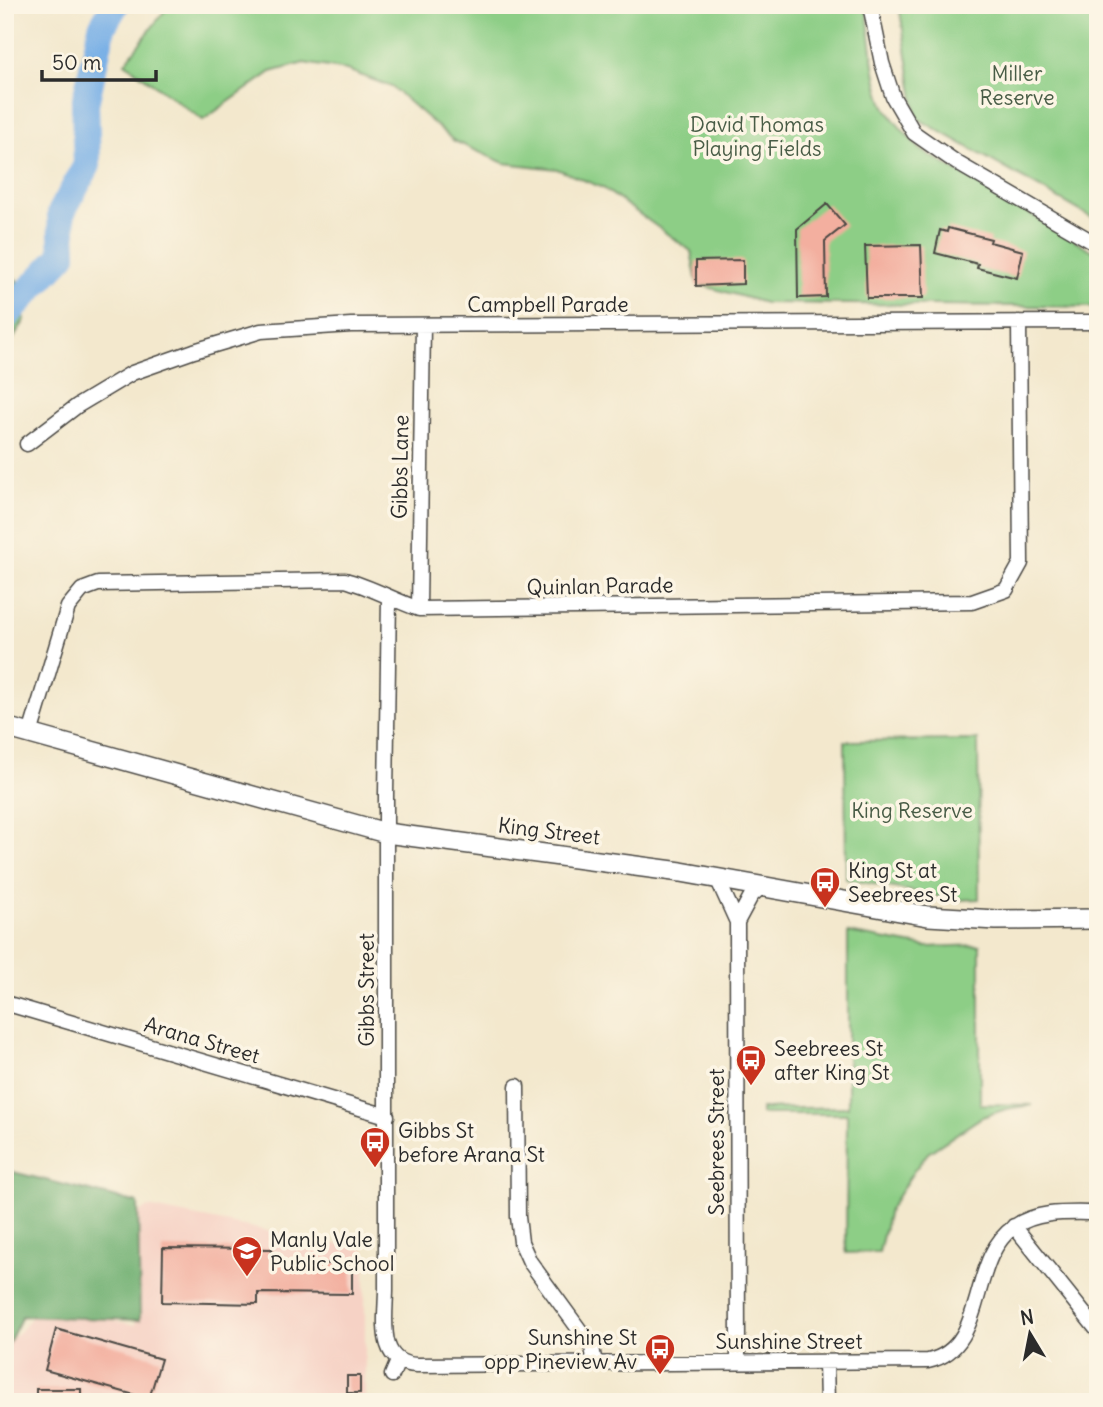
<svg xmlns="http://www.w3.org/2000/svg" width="1103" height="1407" font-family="Delius,sans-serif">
  <rect width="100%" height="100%" fill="#fcf5e5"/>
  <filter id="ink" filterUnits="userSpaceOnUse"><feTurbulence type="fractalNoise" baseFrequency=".0143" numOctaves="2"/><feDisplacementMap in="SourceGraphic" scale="14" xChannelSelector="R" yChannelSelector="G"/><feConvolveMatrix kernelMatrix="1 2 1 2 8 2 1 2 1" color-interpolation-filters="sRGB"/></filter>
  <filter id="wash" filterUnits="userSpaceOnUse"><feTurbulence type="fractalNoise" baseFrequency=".00686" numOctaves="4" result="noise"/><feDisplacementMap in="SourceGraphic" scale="28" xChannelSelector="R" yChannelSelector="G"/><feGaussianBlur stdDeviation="1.57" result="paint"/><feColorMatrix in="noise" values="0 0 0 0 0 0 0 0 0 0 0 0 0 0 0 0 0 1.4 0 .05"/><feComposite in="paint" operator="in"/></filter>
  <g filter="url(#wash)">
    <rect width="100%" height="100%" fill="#f3e8cd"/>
    <path fill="#f6d2c5" d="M148 1207 365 1250V1402H5V1347L42 1306 136 1325 121 1227Z"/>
    <path fill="#8dce86" stroke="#5c7c58" stroke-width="2" d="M169 5H866C870 30 874 88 886 108 895 124 909 137 921 150L1098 254V307L765 303 697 284 691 251 603 188 557 169 504 163 454 141 392 87 347 70 304 63 271 72 203 120 125 63Z
      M899 5H1098V221L917 118Z
      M978 740 979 899 958 900 846 879 845 741Z
      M848 933 926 947 980 945V1104L1032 1105 1006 1109 982 1117 928 1153 913 1172 889 1210 879 1252 846 1253 847 1114H761V1109L848 1107Z"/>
    <path fill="#72b173" stroke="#4e6e4f" stroke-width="2" d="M5 276 17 280 25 320 5 352Z
      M5 1170 138 1203 140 1320 22 1316 5 1351Z"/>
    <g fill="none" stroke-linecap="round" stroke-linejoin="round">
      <path stroke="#77afe6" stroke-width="28" d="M5 316 63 255 61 213 87 165 85 104 102 27 115 5"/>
    </g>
    <g id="blocks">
      <path fill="#f3af9f" d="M827 204 845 225 825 241 826 297 798 298 797 229Z
        M948 228 991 239 990 242 1023 251 1017 278 977 268 978 264 935 253 940 230 947 232Z
        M921 245 923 298H867L865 246Z
        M743 260V284L696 286V261Z
        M163 1248 272 1249V1263L352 1264V1294L258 1293V1304L162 1302Z
        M56 1329 161 1359 149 1399 45 1370Z
        M347 1376H360V1393H347Z
        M36 1389H81V1402H36Z"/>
    </g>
  </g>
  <g filter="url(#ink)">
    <use href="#blocks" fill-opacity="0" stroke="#494743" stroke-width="2"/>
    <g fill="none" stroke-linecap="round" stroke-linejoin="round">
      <g stroke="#494743" stroke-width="17">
        <path id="street" d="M870 5 882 63 893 97 914 133 957 163 1098 245
          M27 444 77 406 132 373 194 351 261 331 351 325 1098 322
          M389 599 386 794V1289C386 1318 376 1364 417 1365L928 1361C989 1348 967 1259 1014 1227 1037 1210 1070 1213 1098 1213
          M419 609 423 325
          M30 734 68 607 82 590 98 584 345 580C371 587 393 600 419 609L972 602 1006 590 1021 563 1019 322
          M717 878 737 922 738 1362
          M737 922 751 896 762 886
          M5 1003 387 1116
          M517 1086 518 1217 521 1242 530 1262 592 1347 595 1364
          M1014 1226 1098 1331
          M826 1362 827 1402
          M392 1375 398 1361"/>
      </g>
      <g stroke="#494743" stroke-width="22">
        <path id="secondary" d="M5 727 386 833 681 872 928 916 996 920 1098 919"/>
      </g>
      <use href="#street" stroke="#fff" stroke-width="14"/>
      <use href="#secondary" stroke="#fff" stroke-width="19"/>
    </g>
  </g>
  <defs>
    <g id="bus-pin" transform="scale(1.575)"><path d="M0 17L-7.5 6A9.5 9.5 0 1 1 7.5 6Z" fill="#c8321e" stroke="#fcf5e5"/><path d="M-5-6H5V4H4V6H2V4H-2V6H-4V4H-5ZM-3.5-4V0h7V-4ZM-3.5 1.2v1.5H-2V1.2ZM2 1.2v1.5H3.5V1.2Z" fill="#fff"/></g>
    <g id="school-pin" transform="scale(1.575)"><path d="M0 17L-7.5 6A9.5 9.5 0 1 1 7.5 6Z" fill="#c8321e" stroke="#fcf5e5"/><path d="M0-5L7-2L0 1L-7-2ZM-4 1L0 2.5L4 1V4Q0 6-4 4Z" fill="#fff"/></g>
  </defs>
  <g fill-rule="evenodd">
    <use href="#bus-pin" x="825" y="882"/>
    <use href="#bus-pin" x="751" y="1060"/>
    <use href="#bus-pin" x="375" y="1142"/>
    <use href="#school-pin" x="247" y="1251"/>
    <use href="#bus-pin" x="660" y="1349"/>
  </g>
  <g text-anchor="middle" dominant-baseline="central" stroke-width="7" stroke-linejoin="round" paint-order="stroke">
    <g font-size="21" fill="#485c46" stroke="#fcf5e5">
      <text x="1017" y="73">Miller<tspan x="1017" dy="24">Reserve</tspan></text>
      <text x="757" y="124">David Thomas<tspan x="757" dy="24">Playing Fields</tspan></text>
      <text x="912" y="810">King Reserve</text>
    </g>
    <g font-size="21" fill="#2b2b2b" stroke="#fcf5e5">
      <text x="548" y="304">Campbell Parade</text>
      <text transform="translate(400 467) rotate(-89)">Gibbs Lane</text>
      <text transform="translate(600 586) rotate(-1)">Quinlan Parade</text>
      <text transform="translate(549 831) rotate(7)">King Street</text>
      <text transform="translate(366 990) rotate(-90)">Gibbs Street</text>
      <text transform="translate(202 1040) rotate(16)">Arana Street</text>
      <text transform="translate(716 1142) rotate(-90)">Seebrees Street</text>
      <text x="789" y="1341">Sunshine Street</text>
    </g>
    <g font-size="21" fill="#2b2b2b" stroke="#fcf5e5" text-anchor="start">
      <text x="848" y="870">King St at<tspan x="848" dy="24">Seebrees St</tspan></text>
      <text x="774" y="1048">Seebrees St<tspan x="774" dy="24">after King St</tspan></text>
      <text x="398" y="1130">Gibbs St<tspan x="398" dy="24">before Arana St</tspan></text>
      <text x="270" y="1239">Manly Vale<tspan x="270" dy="24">Public School</tspan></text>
      <text x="637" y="1337" text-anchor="end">Sunshine St<tspan x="637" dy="24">opp Pineview Av</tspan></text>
    </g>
  </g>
  <rect width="1103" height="1407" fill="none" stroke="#fcf5e5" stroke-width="28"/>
  <g transform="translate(1030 1334) rotate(350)" stroke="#fcf5e5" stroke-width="5" paint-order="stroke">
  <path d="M0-5L12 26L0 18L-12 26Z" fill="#2b2b2b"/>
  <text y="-10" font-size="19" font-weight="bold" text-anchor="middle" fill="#2b2b2b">N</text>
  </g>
  <path d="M42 70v10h114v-10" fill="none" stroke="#2b2b2b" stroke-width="3.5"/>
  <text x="52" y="70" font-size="21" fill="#2b2b2b" stroke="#fcf5e5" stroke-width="5" paint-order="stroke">50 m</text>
</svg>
